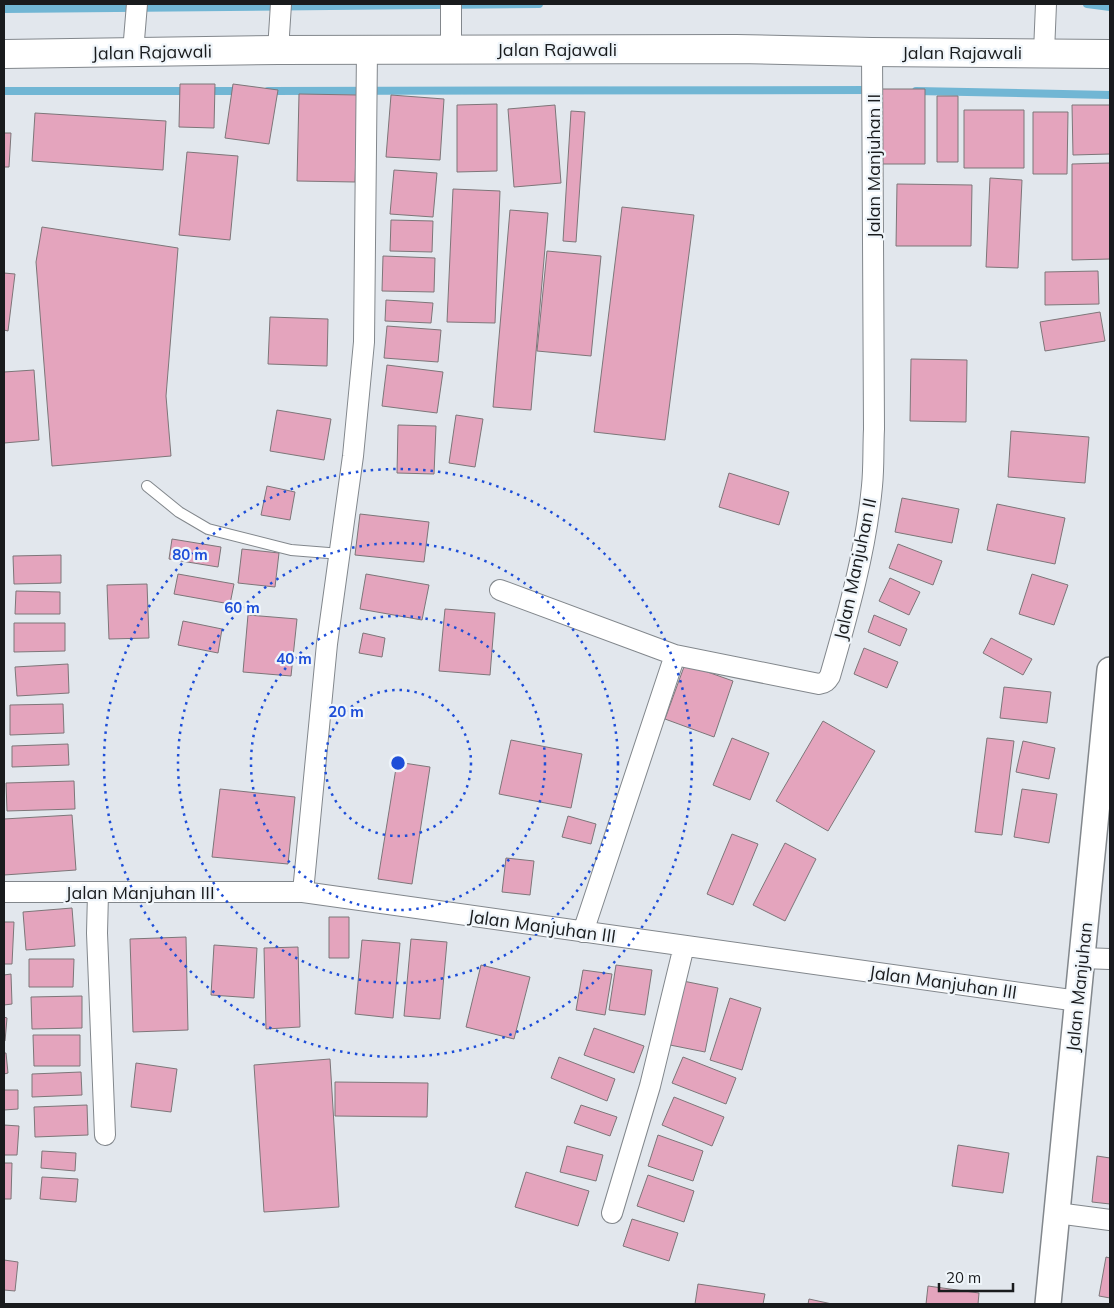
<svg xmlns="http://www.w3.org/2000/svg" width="1114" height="1308" font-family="Mulish,sans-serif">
  <rect width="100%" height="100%" fill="#e2e7ed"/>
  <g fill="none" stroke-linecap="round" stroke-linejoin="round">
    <path stroke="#71b6d4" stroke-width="8" d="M1087 4 1110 7
      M4 9 539 4
      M4 91H189
      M206 91H242
      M268 91 872 90
      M916 91 1110 95"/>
  </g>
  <path fill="#e4a4bd" stroke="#7d7679" d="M180 84H215L214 128 179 127Z
    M233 84 278 90 269 144 225 138Z
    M880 89H925V164H879Z
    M299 94 358 95 355 182 297 181Z
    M391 95 444 99 440 160 386 157Z
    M937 96H958V162H937Z
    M497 104V171L457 172V105Z
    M555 105 561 183 514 187 508 109Z
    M1072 105H1110V154L1073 155Z
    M964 110H1024V168H964Z
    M571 111 585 112 576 242 563 241Z
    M1033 112H1068L1067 174H1033Z
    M35 113 166 121 163 170 32 161Z
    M4 133H11L9 167H4Z
    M187 152 238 156 230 240 179 235Z
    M1110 163V259L1072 260V164Z
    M394 170 437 173 433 217 390 214Z
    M990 178 1022 180 1018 268 986 267Z
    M897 184 972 185 971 246H896Z
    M453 189 500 191 495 323 447 322Z
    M622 207 694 215 665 440 594 432Z
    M510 210 548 213 531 410 493 407Z
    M391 220 433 221 432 252 390 251Z
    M42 227 178 248 166 396 171 456 52 466 36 262Z
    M547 251 601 256 591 356 537 351Z
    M383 256 435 258 434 292 382 291Z
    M1098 271 1099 304 1045 305V272Z
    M4 273 15 274 8 331 4 330Z
    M386 300 433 303 431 323 385 321Z
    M1100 312 1105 341 1045 351 1040 322Z
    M270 317 328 319 327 366 268 364Z
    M387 326 441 330 438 362 384 358Z
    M911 359 967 360 966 422 910 421Z
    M387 365 443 372 437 413 382 406Z
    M34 370 39 440 4 443V372Z
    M277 410 331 419 324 460 270 451Z
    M456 415 483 419 475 467 449 463Z
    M398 425 436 426 434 474 397 473Z
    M1011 431 1089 437 1085 483 1008 477Z
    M729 473 789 492 779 525 719 507Z
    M267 486 295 492 290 520 261 515Z
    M902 498 959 509 952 543 895 532Z
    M997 504 1065 518 1055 564 987 550Z
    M360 514 429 522 424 562 355 555Z
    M172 539 221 547 218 567 169 559Z
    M898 544 942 561 933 585 889 568Z
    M242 549 279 553 275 587 238 583Z
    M61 555V583L14 584 13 556Z
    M178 574 234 584 230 604 174 594Z
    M366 574 429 585 422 620 360 609Z
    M1032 574 1068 585 1054 625 1019 614Z
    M890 578 920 592 909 615 879 601Z
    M147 584 149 638 109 639 107 585Z
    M16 591 60 592V614H15Z
    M445 609 495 613 490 675 439 671Z
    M248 615 297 619 291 676 243 672Z
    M874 615 907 629 900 646 868 632Z
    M183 621 222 629 218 653 178 645Z
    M14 623H65V651L14 652Z
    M363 633 385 638 382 657 359 653Z
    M991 638 1032 659 1023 675 983 653Z
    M864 648 898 662 887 688 854 674Z
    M68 664 69 693 17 696 15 667Z
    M685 664 733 681 714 737 665 719Z
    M1004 687 1051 692 1047 723 1000 718Z
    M63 704 64 733 10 735V705Z
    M823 721 875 751 828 831 776 801Z
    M732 738 769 753 750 800 713 785Z
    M987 738 1014 741 1002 835 975 832Z
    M511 740 582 754 571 808 499 794Z
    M1023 741 1055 748 1049 779 1016 772Z
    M68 744 69 765 12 767V746Z
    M397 762 430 767 412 884 378 879Z
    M74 781 75 809 7 811 6 783Z
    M220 789 295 797 288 864 212 857Z
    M1022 789 1057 794 1049 843 1014 837Z
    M72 815 76 870 4 875V819Z
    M568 816 596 824 591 844 562 837Z
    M732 834 758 844 733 905 707 894Z
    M785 843 816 859 785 921 753 905Z
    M506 858 534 861 530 895 502 892Z
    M72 908 75 946 26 950 23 912Z
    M329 917H349V958H329Z
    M4 922H14L12 964H4Z
    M186 937 188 1030 133 1032 130 939Z
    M411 939 447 942 440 1019 404 1016Z
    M362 940 400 943 393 1018 355 1014Z
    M214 945 257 948 254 998 211 995Z
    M298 947 300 1027 266 1029 264 948Z
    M29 959H74L73 987H29Z
    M481 965 530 977 514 1039 466 1027Z
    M616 965 652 970 645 1015 609 1010Z
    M583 970 612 974 605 1015 576 1010Z
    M11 974 12 1004 4 1005V975Z
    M683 981 718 988 705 1052 670 1045Z
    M82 996V1028L32 1029 31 997Z
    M730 998 761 1008 742 1070 710 1060Z
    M4 1017 7 1018 5 1041H4Z
    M594 1028 644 1046 634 1073 584 1055Z
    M33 1035H80V1066H34Z
    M4 1053H6L8 1073 4 1074Z
    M559 1057 615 1079 607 1101 551 1078Z
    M683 1057 736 1078 726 1104 672 1083Z
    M330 1059 339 1207 264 1212 254 1065Z
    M136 1063 177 1069 171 1112 131 1107Z
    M81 1072 82 1095 32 1097V1074Z
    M335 1082 428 1083 427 1117 335 1116Z
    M4 1090H18V1109L4 1110Z
    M674 1097 724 1117 712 1146 662 1125Z
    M87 1105 88 1135 35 1137 34 1107Z
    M581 1105 617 1117 610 1136 574 1123Z
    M4 1125 19 1126 17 1155H4Z
    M658 1135 703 1151 693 1181 648 1166Z
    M958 1145 1009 1153 1003 1193 952 1186Z
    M567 1146 603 1155 596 1181 560 1172Z
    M42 1151 76 1153 75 1171 41 1168Z
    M1097 1156 1110 1158V1204L1092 1202Z
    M4 1163H12L11 1199H4Z
    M526 1172 589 1191 578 1226 515 1207Z
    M648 1175 694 1191 684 1222 637 1206Z
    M42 1177 78 1179 76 1202 40 1199Z
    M632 1219 678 1233 669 1261 623 1246Z
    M1106 1257 1110 1258V1298L1099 1296Z
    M4 1260 18 1262 15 1291 4 1290Z
    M698 1284 765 1294 763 1304H695Z
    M928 1286 979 1293 978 1304H926Z
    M809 1299 832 1304H808Z"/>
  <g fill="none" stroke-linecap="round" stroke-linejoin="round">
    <g stroke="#82878c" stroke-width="12">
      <path id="service" d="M147 486 179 512 208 529 291 550 341 554"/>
    </g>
    <g stroke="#82878c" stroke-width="22">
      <path id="minor" d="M278 50 281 4
        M451 50V4
        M133 52 137 4
        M1044 52 1046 4
        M500 590 675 655 819 684C825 683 827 681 830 676 848 614 866 550 872 486 874 467 873 448 874 429L872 52
        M4 892H303L1078 1001
        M303 892 327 644 353 456 364 342 367 50
        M98 893 97 933 105 1135
        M583 932 675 655
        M1082 958 1110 959
        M612 1213 650 1086 684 946
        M1057 1213 1110 1220"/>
    </g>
    <g stroke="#82878c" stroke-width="28">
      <path id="tertiary" d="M1048 1304 1110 670"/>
    </g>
    <g stroke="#82878c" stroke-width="30">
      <path id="secondary" d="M4 54 278 50 736 49 872 52 1110 54"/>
    </g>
    <use href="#service" stroke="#fff" stroke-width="10"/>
    <use href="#minor" stroke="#fff" stroke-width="20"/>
    <use href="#tertiary" stroke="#fff" stroke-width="25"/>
    <use href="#secondary" stroke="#fff" stroke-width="28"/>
  </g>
  <g fill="none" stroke="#1d4ed8" stroke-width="2.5" stroke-dasharray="2.5 5">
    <circle cx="398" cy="763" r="73"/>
    <circle cx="398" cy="763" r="147"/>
    <circle cx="398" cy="763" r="220"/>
    <circle cx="398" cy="763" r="294"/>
  </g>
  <g text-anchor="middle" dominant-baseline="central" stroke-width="4.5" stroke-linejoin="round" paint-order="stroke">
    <g font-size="18" fill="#191b1d" stroke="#eff5fa">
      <text x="557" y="49">Jalan Rajawali</text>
      <text transform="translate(152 52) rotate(-1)">Jalan Rajawali</text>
      <text x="962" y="52">Jalan Rajawali</text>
      <text transform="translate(873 166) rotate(-90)">Jalan Manjuhan II</text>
      <text transform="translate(855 569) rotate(-78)">Jalan Manjuhan II</text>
      <text x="140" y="892">Jalan Manjuhan III</text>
      <text transform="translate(542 926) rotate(8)">Jalan Manjuhan III</text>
      <text transform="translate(943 982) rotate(8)">Jalan Manjuhan III</text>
      <text transform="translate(1079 987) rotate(-84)">Jalan Manjuhan</text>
    </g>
  </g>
  <circle cx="398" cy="763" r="8" fill="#1d4ed8" stroke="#eff5fa" stroke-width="2.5"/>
  <g font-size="15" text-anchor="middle" font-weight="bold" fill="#1d4ed8" stroke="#eff5fa" stroke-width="4.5" stroke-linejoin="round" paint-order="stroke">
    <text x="190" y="560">80 m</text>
    <text x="242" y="613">60 m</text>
    <text x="294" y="664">40 m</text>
    <text x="346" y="717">20 m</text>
  </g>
  <rect width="1114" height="1308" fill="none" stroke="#191b1d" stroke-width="10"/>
  <path d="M939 1283v8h74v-8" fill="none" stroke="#191b1d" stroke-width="2.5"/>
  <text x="946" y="1283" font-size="15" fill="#191b1d" stroke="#eff5fa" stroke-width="4" paint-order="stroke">20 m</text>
</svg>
